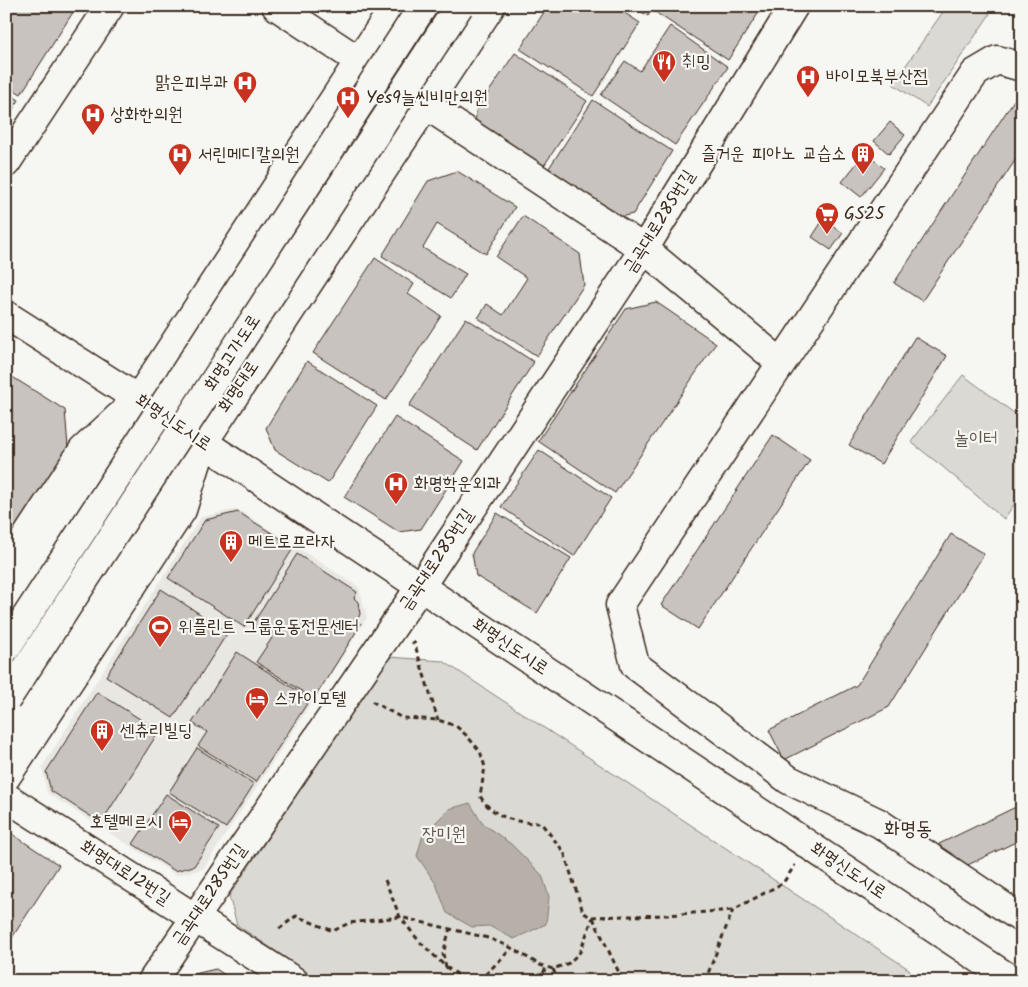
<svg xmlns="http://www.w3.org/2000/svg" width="1028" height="987" font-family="Kalam,'Poor Story',sans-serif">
  <rect width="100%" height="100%" fill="#f6f6f2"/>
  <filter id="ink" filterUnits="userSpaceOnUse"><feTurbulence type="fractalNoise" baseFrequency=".02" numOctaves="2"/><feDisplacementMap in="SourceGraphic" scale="10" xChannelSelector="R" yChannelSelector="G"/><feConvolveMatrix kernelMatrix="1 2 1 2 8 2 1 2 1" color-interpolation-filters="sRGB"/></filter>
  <g filter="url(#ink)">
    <path fill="#e8e7e2" d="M237 509 359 587 367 618 203 869 176 875 47 793 42 767 201 517Z"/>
    <path fill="#dad9d3" stroke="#8a8278" d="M947 6H980L990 14 927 107 893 84Z
      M963 375 1022 419V493L1004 519 943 467 911 442Z
      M389 657 443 661 910 970 903 981H320L237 925 229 896Z"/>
    <path fill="#b6b0a9" stroke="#857a71" d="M470 803 482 823 511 844 542 875 549 897 546 924 514 939 489 926 472 927 447 913 436 884 417 856 423 835 449 809Z"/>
    <path fill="#c8c3be" stroke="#3b2a1e" d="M6 6H77L21 94 6 85Z
      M548 6H614L640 23 593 96 520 49Z
      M632 6H654L648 16Z
      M659 6H763L728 60 655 12Z
      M670 26 728 67 675 145 601 95 625 61 640 71Z
      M515 53 587 101 539 173 475 130 476 111Z
      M1022 88V150L922 301 894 283Z
      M6 92 19 100 6 120Z
      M593 100 672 151 633 214 605 220 542 179Z
      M890 122 905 135 889 154 874 141Z
      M865 153 884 168 861 197 842 182Z
      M457 171 515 207 486 254 437 224 423 248 466 274 451 298 382 256 428 181Z
      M523 216 580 254 584 285 537 356 478 318 487 304 503 315 527 278 496 257Z
      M823 220 843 233 831 250 812 237Z
      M375 258 414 284 408 294 441 316 386 400 313 353Z
      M656 302 716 343 615 493 538 441 626 309Z
      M466 318 534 362 477 450 409 406Z
      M915 337 947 356 881 464 849 445Z
      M307 361 377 406 328 483 275 450 266 428Z
      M6 373 65 410 68 447 14 534 6 529Z
      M395 417 464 461 421 529 399 532 344 497Z
      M773 435 810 460 698 629 661 605Z
      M539 450 611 498 574 556 501 507Z
      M238 512 294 547 244 627 168 578 205 520Z
      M497 513 571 558 537 613 476 576 472 553Z
      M951 534 984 554 889 707 784 760 769 730 857 685Z
      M297 554 357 592 354 598 358 602 360 614 357 621 361 624 314 699 256 662 272 638 252 625Z
      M161 589 228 632 173 718 106 676Z
      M237 652 310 699 256 782 198 746 207 732 192 723Z
      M97 692 159 731 101 823 51 791 46 772Z
      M197 748 254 784 226 828 169 792Z
      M166 794 219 828 194 866 175 871 133 844Z
      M1022 804V839L953 872 939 844Z
      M9 832 59 865 6 947V836Z
      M216 969 234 981H178L181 977Z"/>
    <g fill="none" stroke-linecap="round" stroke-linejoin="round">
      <g stroke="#3b2a1e" stroke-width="31">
        <path id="minor" d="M276 6 644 249 781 363
          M1022 67 997 60 975 73 620 605 635 665 789 780 879 823 1022 919
          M6 163 110 6
          M6 797 294 981
          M152 981 420 587 644 249 794 6"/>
      </g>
      <g stroke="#3b2a1e" stroke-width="31">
        <path id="major" d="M6 315 138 399 1013 981
          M6 568 83 450 138 399 395 6
          M6 777 182 510 203 443 491 6"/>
      </g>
      <g stroke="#3b2a1e" stroke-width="31">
        <path id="highway" d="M6 604 138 399
          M6 739 203 443"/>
      </g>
      <path stroke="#3b2a1e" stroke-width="3" stroke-dasharray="5 4" stroke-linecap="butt" d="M412 644 414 642 438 720
        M374 701 373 702 402 718 438 720 456 726 466 735 480 751 485 767 480 796C493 818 517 823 541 823L564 852 583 912 590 917 667 915 733 910
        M385 880 400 917 419 941 446 967 468 981
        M593 918 623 981
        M279 929 296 916 333 931 349 923 400 917 488 938 508 946 540 965 553 969 569 963 580 952 593 917
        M446 967 443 954 450 928
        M553 969 556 976 559 981
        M479 981 512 948
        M539 981 547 966
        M705 981 733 910 783 883 795 865"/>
      <use href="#minor" stroke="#f6f6f2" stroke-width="28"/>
      <use href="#major" stroke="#f6f6f2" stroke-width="28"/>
      <use href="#highway" stroke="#f6f6f2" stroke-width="28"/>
      <g stroke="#3b2a1e" stroke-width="31" stroke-linecap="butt">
        <path id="highway-bridge" d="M6 648 423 6
          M6 700 459 6"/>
      </g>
      <use href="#highway-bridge" stroke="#f6f6f2" stroke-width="28"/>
    </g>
  </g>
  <defs>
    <g id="restaurant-pin" transform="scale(1.25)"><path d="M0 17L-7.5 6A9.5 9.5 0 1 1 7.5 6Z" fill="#c8321e" stroke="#f6f6f2"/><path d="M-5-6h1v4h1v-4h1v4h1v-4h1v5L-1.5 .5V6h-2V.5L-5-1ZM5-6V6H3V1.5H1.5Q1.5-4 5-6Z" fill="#fff"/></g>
    <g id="hospital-pin" transform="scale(1.25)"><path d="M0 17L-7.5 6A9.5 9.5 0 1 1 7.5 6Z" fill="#c8321e" stroke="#f6f6f2"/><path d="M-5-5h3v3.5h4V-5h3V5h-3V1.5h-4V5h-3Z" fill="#fff"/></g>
    <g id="building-pin" transform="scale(1.25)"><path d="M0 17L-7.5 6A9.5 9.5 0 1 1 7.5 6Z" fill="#c8321e" stroke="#f6f6f2"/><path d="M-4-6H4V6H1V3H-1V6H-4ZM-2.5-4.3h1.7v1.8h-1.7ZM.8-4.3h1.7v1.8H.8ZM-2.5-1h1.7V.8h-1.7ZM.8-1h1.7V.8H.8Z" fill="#fff"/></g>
    <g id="supermarket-pin" transform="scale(1.25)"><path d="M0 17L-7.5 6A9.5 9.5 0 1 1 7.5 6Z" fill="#c8321e" stroke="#f6f6f2"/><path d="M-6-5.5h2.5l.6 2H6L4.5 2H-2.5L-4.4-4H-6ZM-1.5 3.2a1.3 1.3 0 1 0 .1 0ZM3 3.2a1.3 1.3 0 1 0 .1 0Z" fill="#fff"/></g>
    <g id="stadium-pin" transform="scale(1.25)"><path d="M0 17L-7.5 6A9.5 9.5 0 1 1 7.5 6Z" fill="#c8321e" stroke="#f6f6f2"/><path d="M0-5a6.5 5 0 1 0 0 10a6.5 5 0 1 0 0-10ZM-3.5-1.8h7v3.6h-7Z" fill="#fff"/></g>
    <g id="hotel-pin" transform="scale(1.25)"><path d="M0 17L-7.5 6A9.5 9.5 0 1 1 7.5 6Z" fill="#c8321e" stroke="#f6f6f2"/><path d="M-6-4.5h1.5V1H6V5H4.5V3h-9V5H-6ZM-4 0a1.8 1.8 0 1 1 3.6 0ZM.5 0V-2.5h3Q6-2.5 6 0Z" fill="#fff"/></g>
  </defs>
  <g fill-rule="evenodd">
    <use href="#restaurant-pin" x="664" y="62"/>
    <use href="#hospital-pin" x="808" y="77"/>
    <use href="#hospital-pin" x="245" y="83"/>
    <use href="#hospital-pin" x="348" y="98"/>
    <use href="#hospital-pin" x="93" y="115"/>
    <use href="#building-pin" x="863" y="154"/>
    <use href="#hospital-pin" x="180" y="155"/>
    <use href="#supermarket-pin" x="827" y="214"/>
    <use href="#hospital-pin" x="396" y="484"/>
    <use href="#building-pin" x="231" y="542"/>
    <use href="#stadium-pin" x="160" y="627"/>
    <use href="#hotel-pin" x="257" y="699"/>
    <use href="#building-pin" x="102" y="731"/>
    <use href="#hotel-pin" x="180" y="822"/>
  </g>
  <g text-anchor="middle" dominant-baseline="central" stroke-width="4.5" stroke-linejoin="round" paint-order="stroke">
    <g font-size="18" fill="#3b2a1e" stroke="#f6f6f2" text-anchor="start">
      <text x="682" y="62">취밍</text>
      <text x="826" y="77">바이모북부산점</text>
      <text x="228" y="83" text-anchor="end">맑은피부과</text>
      <text x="366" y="98">Yes9늘씬비만의원</text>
      <text x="110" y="115">상화한의원</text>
      <text x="846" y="154" text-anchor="end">즐거운 피아노 교습소</text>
      <text x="198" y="155">서린메디칼의원</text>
      <text x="844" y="214">GS25</text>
      <text x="414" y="484">화명학운외과</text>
      <text x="248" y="542">메트로프라자</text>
      <text x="178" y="627">위플린트 그룹운동전문센터</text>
      <text x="274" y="699">스카이모텔</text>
      <text x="120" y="731">센츄리빌딩</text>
      <text x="162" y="822" text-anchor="end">호텔메르시</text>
    </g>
    <g font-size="18" fill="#3b2a1e" stroke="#f6f6f2">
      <text transform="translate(660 222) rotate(-58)">금곡대로285번길</text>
      <text transform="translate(233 353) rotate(-57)">화명고가도로</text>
      <text transform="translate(239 387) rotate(-56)">화명대로</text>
      <text transform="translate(173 423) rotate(34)">화명신도시로</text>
      <text transform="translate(437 560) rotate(-56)">금곡대로285번길</text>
      <text transform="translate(510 647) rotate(34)">화명신도시로</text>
      <text transform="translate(848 871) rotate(34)">화명신도시로</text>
      <text transform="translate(125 873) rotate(33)">화명대로12번길</text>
      <text transform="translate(210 895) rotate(-56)">금곡대로285번길</text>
    </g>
    <g font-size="18" fill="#63564b" stroke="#f6f6f2">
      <text x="976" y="439">놀이터</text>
      <text x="444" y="835">장미원</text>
    </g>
    <g font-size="20" fill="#3b2a1e" stroke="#f6f6f2">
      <text x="908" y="830">화명동</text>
    </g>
  </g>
  <rect width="1028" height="987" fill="none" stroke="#f6f6f2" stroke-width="25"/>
  <rect x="12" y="12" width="1003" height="962" fill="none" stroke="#3b2a1e" stroke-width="2" filter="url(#ink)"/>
</svg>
